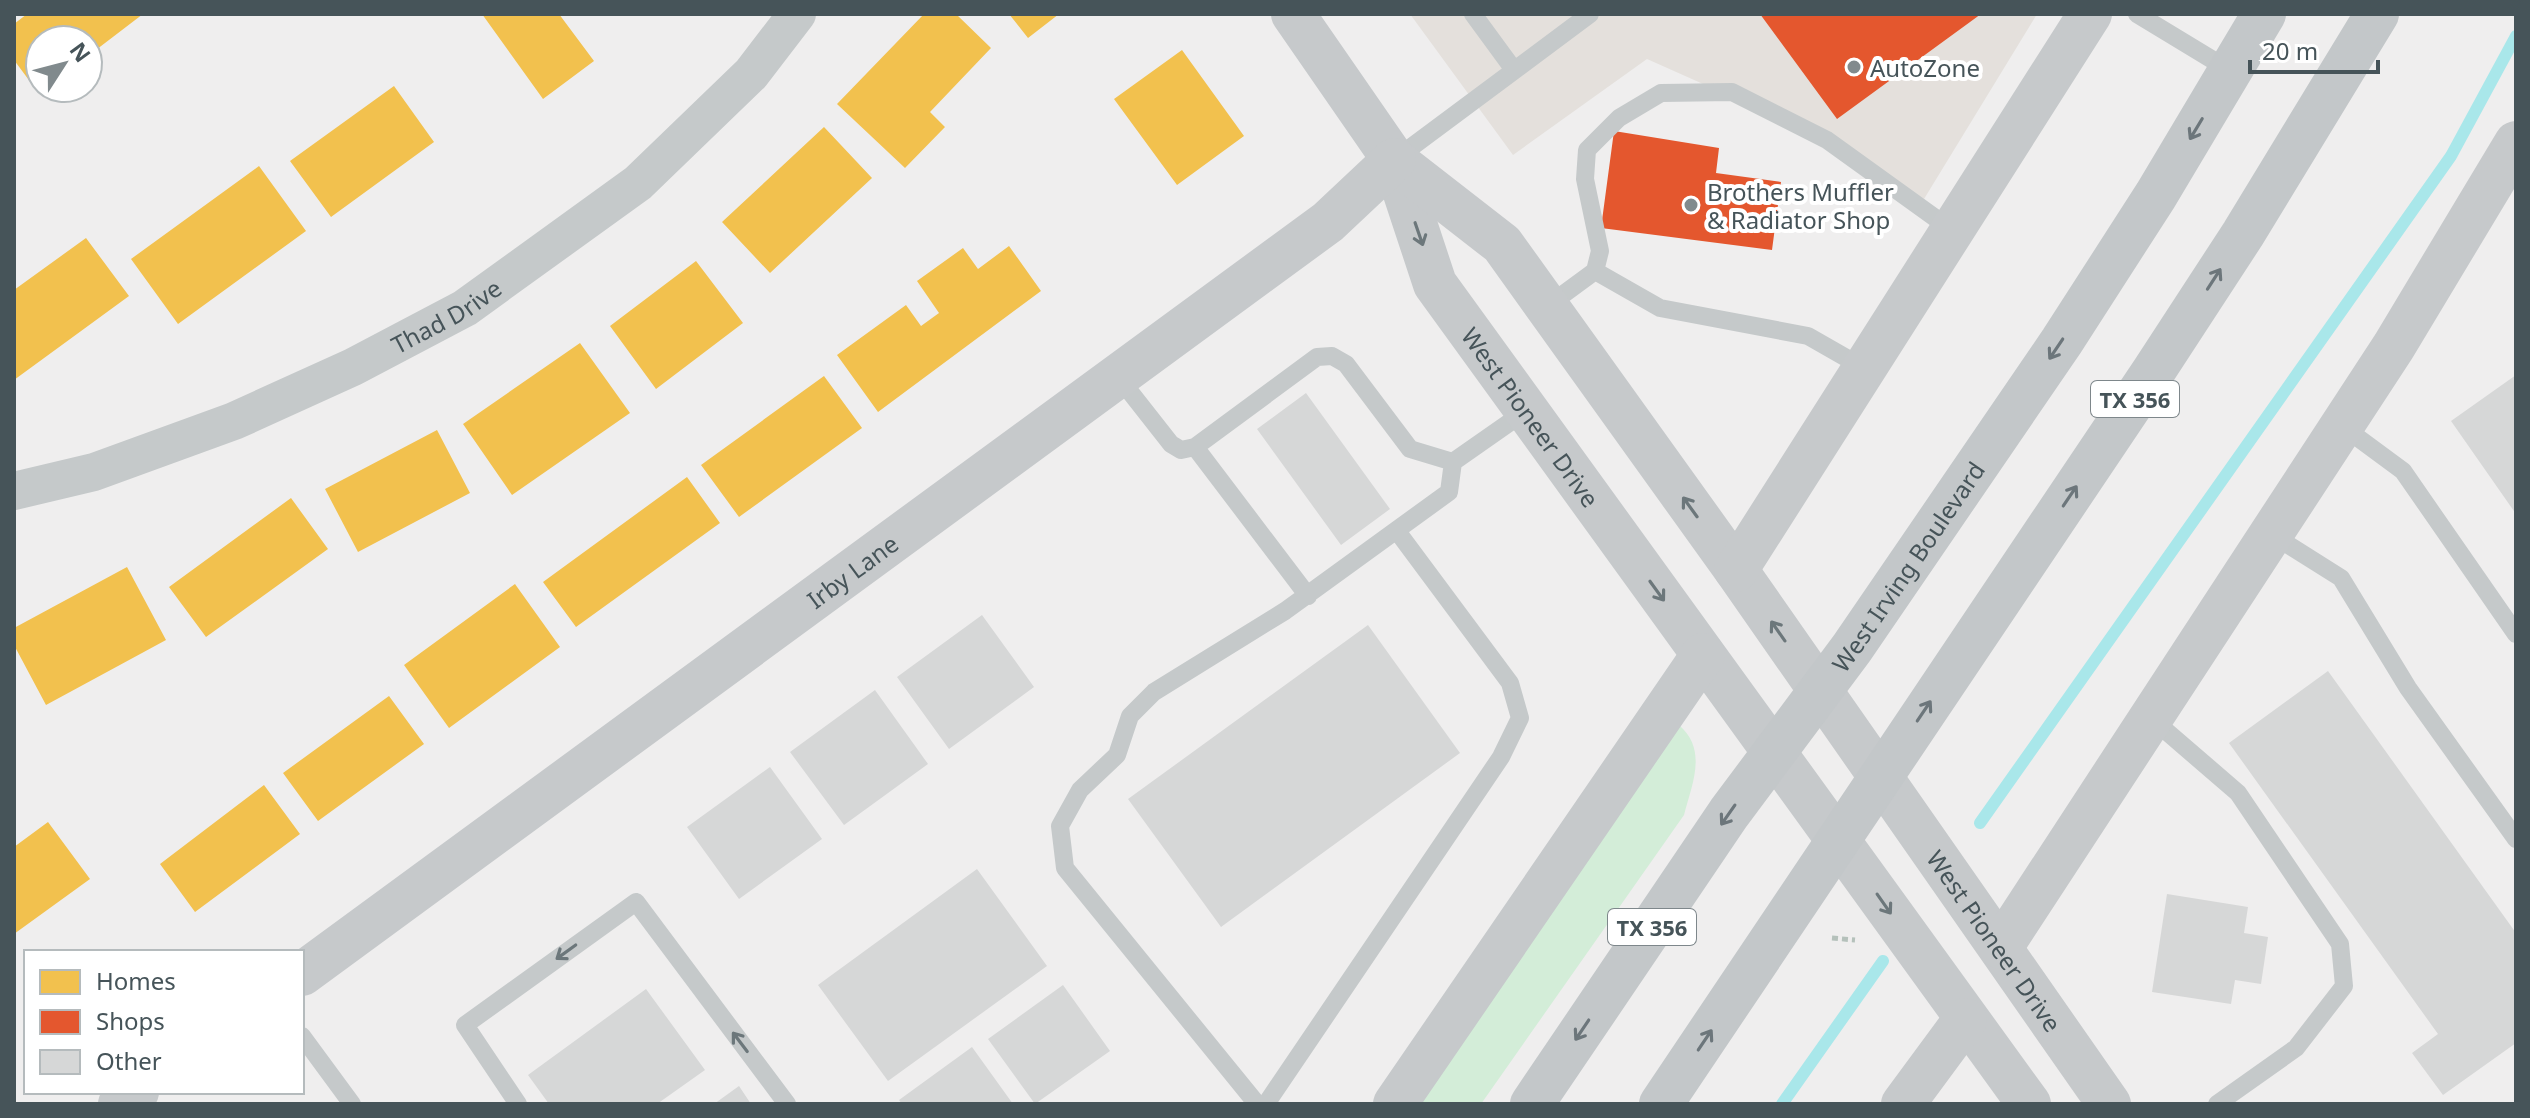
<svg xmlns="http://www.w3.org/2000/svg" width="2530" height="1118" font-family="'Noto Sans',sans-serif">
  <rect width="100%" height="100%" fill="#efeeee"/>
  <path fill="#e4e0dc" d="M1410 14H2037L1924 199 1833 142 1647 59 1513 155Z"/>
  <path fill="#d3edd8" d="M1679 725C1708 750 1692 784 1684 815L1481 1104H1419Z"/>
  <path fill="#f2c14e" d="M27 14H143L88 56V40H40L37 91 14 60V24Z
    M482 14H559L594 61 543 99Z
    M924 14H956L991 48 930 112 945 127 905 168 837 104Z
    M1009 14H1059L1028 38Z
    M1182 50 1244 136 1177 185 1114 99Z
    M394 86 434 142 331 217 290 161Z
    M824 127 872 178 770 273 722 222Z
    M259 166 306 231 178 324 131 259Z
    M86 238 129 296 14 380V290Z
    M1009 246 1041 291 878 412 837 355 906 305 921 326 939 313 917 281 963 248 978 269Z
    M696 261 743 323 656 389 610 326Z
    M580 343 630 413 512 495 463 424Z
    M824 376 862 428 739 517 701 465Z
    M437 430 470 493 358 552 325 489Z
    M687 477 720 523 576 627 543 582Z
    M291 498 328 549 206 637 169 587Z
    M127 567 166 640 46 705 14 645V628Z
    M515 584 560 647 449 728 404 665Z
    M389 696 424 744 318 821 283 773Z
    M264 785 300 834 195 912 160 864Z
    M48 822 90 879 14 934V847Z"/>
  <path fill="#e4572e" d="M1760 14H1981L1837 119Z
    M1614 131 1719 148 1716 173 1781 182 1772 250 1601 228Z"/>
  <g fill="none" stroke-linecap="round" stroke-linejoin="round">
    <path stroke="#a9e7ea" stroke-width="12" d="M1980 823 2451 156 2516 36
      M1782 1104 1883 961"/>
  </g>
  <path fill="#d6d7d7" d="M2516 375V514L2451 421Z
    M1306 393 1390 509 1341 545 1257 429Z
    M982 615 1034 687 949 749 897 677Z
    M1368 625 1460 753 1221 927 1128 799Z
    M2328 671 2516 933V1043L2443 1095 2412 1053 2438 1034 2229 743Z
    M875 690 928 764 844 825 790 752Z
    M770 767 822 839 739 899 687 827Z
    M977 869 1047 966 888 1081 818 985Z
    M2167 894 2248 907 2244 933 2268 937 2261 984 2235 980 2231 1004 2152 992Z
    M1063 985 1110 1051 1035 1104 988 1039Z
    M646 989 705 1070 657 1104H549L528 1075Z
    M972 1047 1013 1104H902L899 1100Z
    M739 1086 751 1104H714Z"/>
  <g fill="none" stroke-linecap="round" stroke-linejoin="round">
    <path stroke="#b5c1bb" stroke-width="5" stroke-dasharray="6 4" stroke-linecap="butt" d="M1832 938 1855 940"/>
    <path stroke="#c5c9ca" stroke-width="18" d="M1473 14 1514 70
      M2137 14 2231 71
      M1394 160 1590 14
      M1595 271 1660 308 1808 336 1864 368
      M1546 307 1595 271 1600 251 1585 179 1587 150 1619 118 1661 93 1732 92 1827 140 1952 230
      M1116 374 1171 444 1181 450 1195 447 1317 357 1332 356 1346 364 1410 449 1453 462
      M2342 426 2403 471 2516 634
      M1195 447 1308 596
      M2271 534 2341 578 2408 688 2516 839
      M2151 718 2238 793 2340 944 2344 986 2296 1048 2217 1104
      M302 1036 352 1104
      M518 1104 465 1025 636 902 787 1104
      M1257 1104 1065 868 1060 826 1080 790 1117 755 1130 716 1154 692 1285 611 1449 492 1453 462 1526 411
      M1266 1104 1501 757 1520 718 1510 683 1397 531"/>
    <path stroke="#c5c9ca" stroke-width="38" id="s1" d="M14 491 94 472 234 421 353 367 465 308 638 183 751 74 797 14"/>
    <g stroke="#c6c9cb" stroke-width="44">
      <path id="s2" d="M1293 14 1394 160 1435 284 2029 1104"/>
      <path id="s3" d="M1394 160 1502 244 1736 570 2109 1104"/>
      <path d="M1736 570 2090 14"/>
      <path d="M2001 947 2394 346 2516 143"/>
      <path id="s4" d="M302 974 1328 222 1394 160"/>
      <path d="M120 1104 137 1092"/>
      <path d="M1395 1104 1703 655"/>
      <path d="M1903 1104 1965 1020"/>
    </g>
    <g stroke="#c3c7c9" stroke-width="44">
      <path id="s5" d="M1532 1104 1729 813 1852 648 2062 341 2156 195 2264 14"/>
      <path d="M1661 1104 2153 372 2243 234 2377 14"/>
    </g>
  </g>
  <defs><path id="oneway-shaft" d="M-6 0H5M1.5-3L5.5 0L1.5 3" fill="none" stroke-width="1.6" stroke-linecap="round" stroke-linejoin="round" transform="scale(2)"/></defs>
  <g stroke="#6c767b">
    <use href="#oneway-shaft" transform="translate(2196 129) rotate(121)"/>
    <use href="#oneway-shaft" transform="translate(2214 279) rotate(-57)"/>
    <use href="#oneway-shaft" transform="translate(2056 349) rotate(124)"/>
    <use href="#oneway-shaft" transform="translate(2070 496) rotate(-56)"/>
    <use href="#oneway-shaft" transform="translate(1924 711) rotate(-56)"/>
    <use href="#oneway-shaft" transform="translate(1728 815) rotate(125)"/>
    <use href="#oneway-shaft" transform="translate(1582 1030) rotate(124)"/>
    <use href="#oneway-shaft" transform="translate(1705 1040) rotate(-56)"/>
  </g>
  <g stroke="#6c777b">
    <use href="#oneway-shaft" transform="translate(1419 234) rotate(71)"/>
    <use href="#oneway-shaft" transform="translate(1690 507) rotate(-126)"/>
    <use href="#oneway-shaft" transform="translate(1657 591) rotate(54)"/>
    <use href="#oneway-shaft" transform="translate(1778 631) rotate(-125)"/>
    <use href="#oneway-shaft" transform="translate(1884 904) rotate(55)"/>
    <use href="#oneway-shaft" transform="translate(566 952) rotate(144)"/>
    <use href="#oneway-shaft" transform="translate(740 1042) rotate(-127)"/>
  </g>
  <g fill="#818a8d" stroke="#fff" stroke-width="3">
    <circle cx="1854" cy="67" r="8"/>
    <circle cx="1691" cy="205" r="8"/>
  </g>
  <g text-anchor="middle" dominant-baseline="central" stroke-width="8" stroke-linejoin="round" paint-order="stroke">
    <g fill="#fff" stroke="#7e878b" stroke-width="2">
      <rect x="2091" y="381" width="88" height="36" rx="6"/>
      <rect x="1608" y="909" width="88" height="36" rx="6"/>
    </g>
    <g font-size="22" font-weight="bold" fill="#465459">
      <text x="2135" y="399">TX 356</text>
      <text x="1652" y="927">TX 356</text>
    </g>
    <g font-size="24" fill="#465459" stroke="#fff" text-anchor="start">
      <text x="1870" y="67">AutoZone</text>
      <text x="1707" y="191">Brothers Muffler<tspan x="1707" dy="28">&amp; Radiator Shop</tspan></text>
    </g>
    <g font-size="24" fill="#465459" stroke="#fff">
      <text stroke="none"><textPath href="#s1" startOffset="468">Thad Drive</textPath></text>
      <text stroke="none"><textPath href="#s2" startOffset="472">West Pioneer Drive</textPath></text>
      <text stroke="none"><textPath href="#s5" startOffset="656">West Irving Boulevard</textPath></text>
      <text stroke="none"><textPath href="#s4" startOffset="682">Irby Lane</textPath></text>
      <text stroke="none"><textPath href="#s3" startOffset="990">West Pioneer Drive</textPath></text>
    </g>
  </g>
  <rect width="2530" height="1118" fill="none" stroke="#465459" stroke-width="32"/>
  <rect x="24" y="950" width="280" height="144" fill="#ffffff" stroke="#b5bbbd" stroke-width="2"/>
  <rect x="40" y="970" width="40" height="24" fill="#f2c14e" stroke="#b5bbbd" stroke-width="2"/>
  <text x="96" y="990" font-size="24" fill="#465459">Homes</text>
  <rect x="40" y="1010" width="40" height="24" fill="#e4572e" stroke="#b5bbbd" stroke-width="2"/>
  <text x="96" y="1030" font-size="24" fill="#465459">Shops</text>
  <rect x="40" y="1050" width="40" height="24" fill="#d6d7d7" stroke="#b5bbbd" stroke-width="2"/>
  <text x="96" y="1070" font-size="24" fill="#465459">Other</text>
  <g transform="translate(64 64) rotate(54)"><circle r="38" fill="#ffffff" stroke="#b5bbbd" stroke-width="2"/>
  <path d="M0-6L14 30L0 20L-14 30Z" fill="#818a8d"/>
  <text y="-12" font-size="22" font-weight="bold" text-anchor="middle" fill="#465459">N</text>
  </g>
  <path d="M2250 60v12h128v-12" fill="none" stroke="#465459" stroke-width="4"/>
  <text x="2262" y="60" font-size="24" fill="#465459" stroke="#ffffff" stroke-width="6" paint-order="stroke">20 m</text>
</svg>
